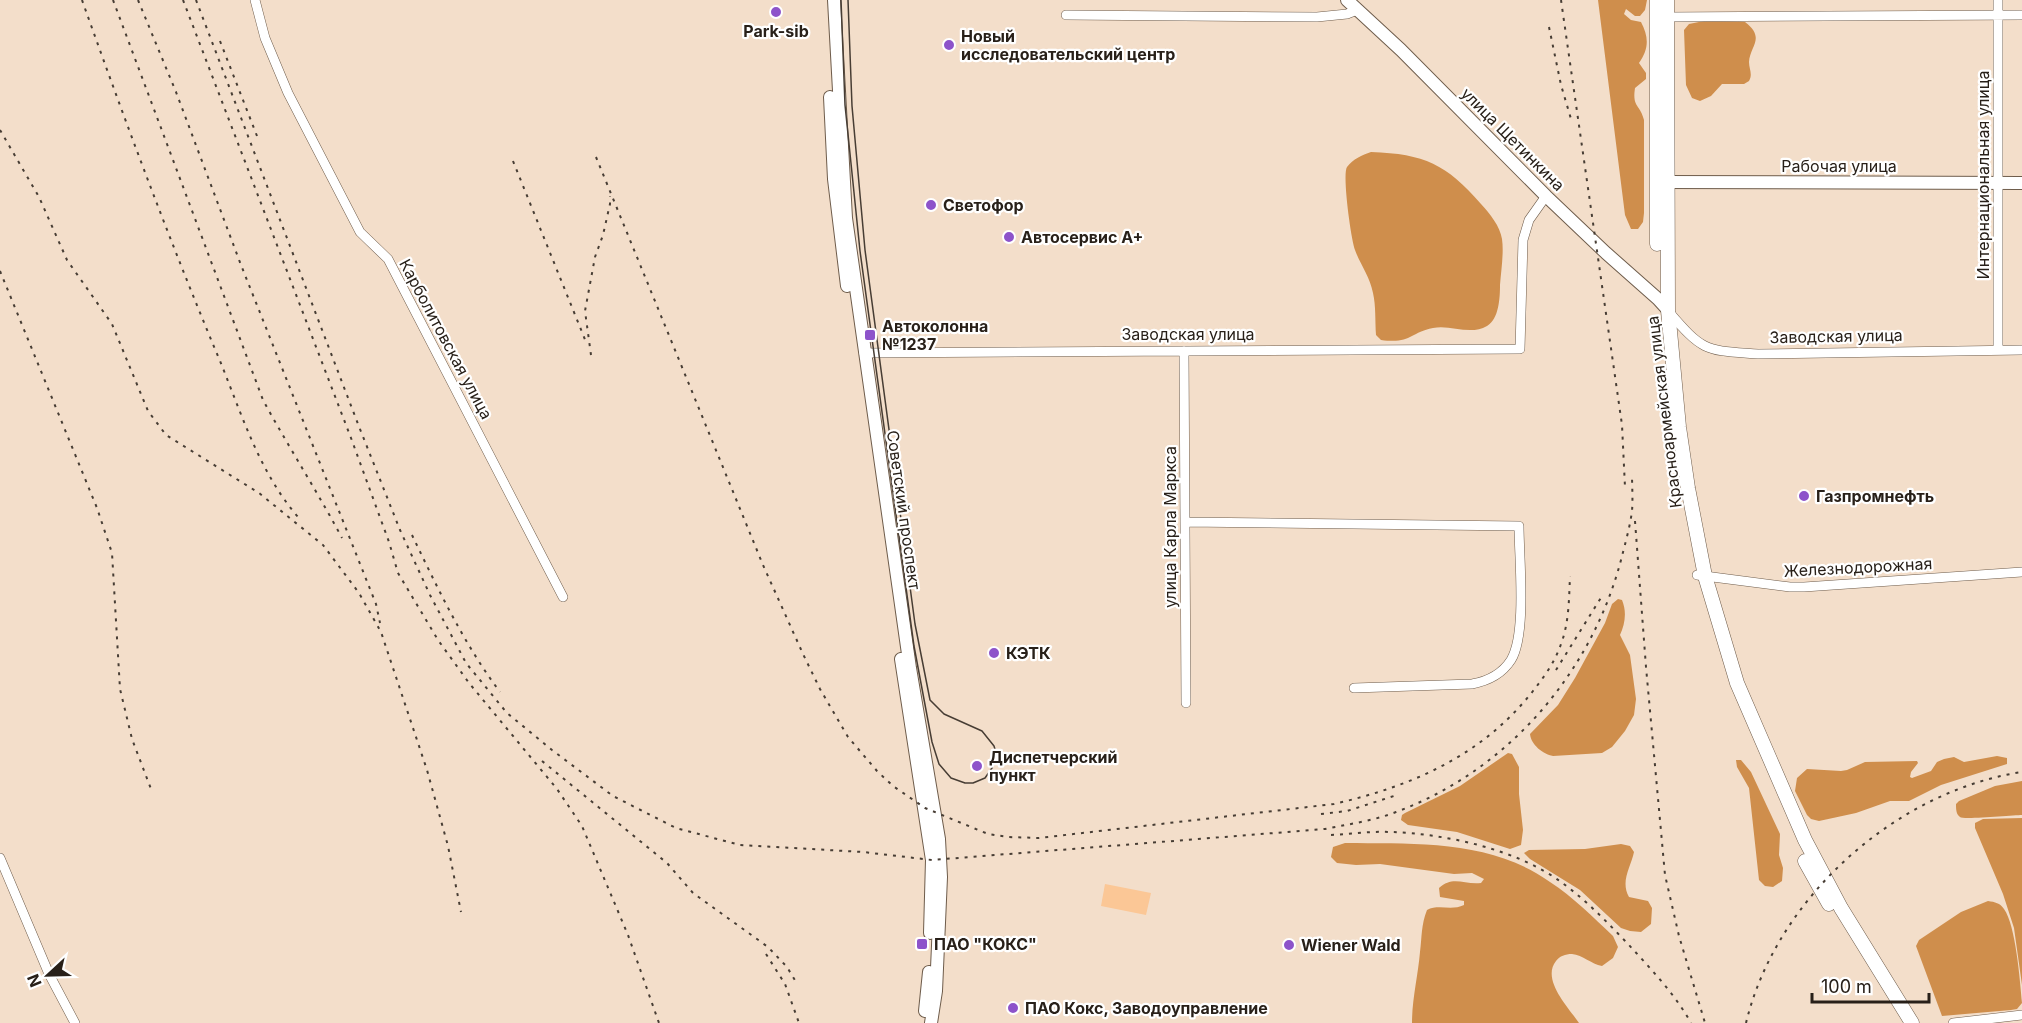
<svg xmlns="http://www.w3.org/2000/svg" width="2022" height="1023" font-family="Inter,sans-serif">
  <rect width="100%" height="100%" fill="#f3deca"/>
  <path fill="#fbc796" d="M1105 884 1151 893 1146 915 1101 906Z"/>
  <path fill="#cf8e4c" d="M1598 0H1647L1645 10 1640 16H1635L1626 9 1624 14 1631 20 1641 22C1649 37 1649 49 1639 63L1646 73V79L1635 88C1632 108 1640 104 1644 120V213L1643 222 1638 229H1631L1625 215Z
    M1704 21 1745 22C1766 38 1750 46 1749 62 1749 69 1753 74 1749 81L1744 84H1722L1711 96 1700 101 1692 98 1686 85 1684 30 1689 24Z
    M1371 152C1425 154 1446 164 1481 204 1490 214 1500 226 1502 239 1504 253 1501 271 1500 285 1500 298 1499 319 1487 326 1470 336 1450 324 1433 328 1409 333 1411 344 1381 340L1376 335C1375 321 1376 306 1373 293 1370 277 1360 264 1355 250 1351 239 1342 174 1347 167 1353 159 1362 155 1371 152Z
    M1618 599 1622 600C1627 612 1625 624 1620 635L1630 655 1636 699 1634 715 1625 731 1612 747 1602 753 1553 756C1543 754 1531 745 1530 734L1558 705 1575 678 1605 623 1612 604Z
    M1508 753 1512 754 1519 767V794L1523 830 1521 845 1510 849 1457 832 1408 825 1401 820 1402 815 1405 813 1460 786Z
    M1997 756 2007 758V764L1941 785 1909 801H1890L1856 813 1819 821 1811 819 1807 815 1795 791 1797 778 1807 769 1841 771 1847 770 1865 762 1917 761 1918 763 1911 772 1910 777 1912 778 1931 771 1937 762 1944 759 1954 757 1964 762Z
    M1736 760H1741L1751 772 1780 834 1779 855 1783 868 1782 881 1773 887 1765 886 1759 880 1749 788 1737 767Z
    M2022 781V815C2013 815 1963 820 1960 817 1956 814 1956 809 1956 804L1959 801 1995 786Z
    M2022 818V985L2014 928 2003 894 1975 828V823L1983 819Z
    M1345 843C1414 844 1490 839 1550 882 1573 897 1593 917 1613 936L1618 947 1613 958 1602 966C1591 964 1583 955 1572 954 1565 954 1560 956 1556 961 1541 980 1569 1008 1579 1023H1412C1412 999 1418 976 1420 952 1422 937 1421 925 1427 910 1438 904 1452 911 1464 905V901L1440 897 1439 888C1453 875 1464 885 1481 883L1484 879 1472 873 1454 874 1380 864 1356 865 1337 863 1331 857 1333 847Z
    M1621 844 1630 846 1634 852C1631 867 1620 881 1629 897L1648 901 1652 908 1651 924 1641 932 1630 931 1621 928 1580 890 1530 859 1524 853 1529 850 1585 849Z
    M1988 901C1995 902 2000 903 2004 909 2016 926 2020 981 2022 1003L2017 1009 2011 1010 1942 1016 1916 946 1919 940 1961 912Z"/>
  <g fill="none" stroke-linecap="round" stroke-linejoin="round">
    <g stroke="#6e5c4b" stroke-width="10">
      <path id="street" d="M255 0 265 38 288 93 360 232 388 259 563 597
        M1066 15 1317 17 1347 14 1357 10
        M1667 17 2022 15
        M1669 312C1704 353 1706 350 1758 354L2022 350
        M1998 350V0
        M1184 351 1186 703
        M864 353 1520 349 1523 240 1529 220 1546 196
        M1186 522 1519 526C1519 558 1527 634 1511 660 1502 674 1488 681 1472 684L1354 688
        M1697 575 1790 587H1804L2022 572
        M0 858 49 974 75 1023
        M1953 1023 2022 1015"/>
    </g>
    <g stroke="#6e5c4b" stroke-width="14">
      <path id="secondary" d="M834 0 846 218 910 668 939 839 941 877 936 991 931 1023
        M1347 0 1401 50 1546 196 1606 253 1658 299 1668 310
        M830 97 834 179 847 286
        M1660 182 2022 183
        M901 659 932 860 930 933
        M925 1011 929 972"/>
    </g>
    <g stroke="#6e5c4b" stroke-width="15">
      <path id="primary" d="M1657 0V244
        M1667 0 1668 310 1679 427 1688 488 1705 576 1737 683 1805 840 1841 908 1912 1023
        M1805 861 1829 904"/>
    </g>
    <use href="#street" stroke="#fff" stroke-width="9"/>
    <use href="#secondary" stroke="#fff" stroke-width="12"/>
    <use href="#primary" stroke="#fff" stroke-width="14"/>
    <path stroke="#473d34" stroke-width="1.5" d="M841 0 845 105 860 251 914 646 932 742 939 764 951 778 965 783H973L985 778 992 768 997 756 994 746 982 731 944 714 930 700 915 624 865 250 852 106 848 0"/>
    <path stroke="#473d34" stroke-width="2" stroke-dasharray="3 6" stroke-linecap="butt" d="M82 0C125 121 170 242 220 361 242 415 260 474 299 518
      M113 0 263 400C288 446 317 491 342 538
      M138 0 176 92 241 265 376 604 380 623
      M183 0 351 438 389 542 398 573 438 640 469 683 557 789 582 826 628 935 659 1023
      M196 0 358 424 400 530 430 595 466 663 507 713 552 750 613 796 676 828 740 845 863 852 932 860 1325 829C1349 824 1373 821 1396 812 1507 771 1591 674 1621 560 1625 544 1630 527 1632 511 1633 499 1632 486 1632 474
      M1561 0 1622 425 1625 487
      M1549 27 1561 85 1571 119
      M220 41 257 136
      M0 130 39 197 67 260 112 324 148 411 166 435 259 493 323 545 359 593 381 632 427 770 448 846 461 912
      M596 157 763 565 803 654 820 689 848 737 877 771 893 786 925 808 988 834 1008 837 1039 838 1334 804C1412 786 1482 756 1533 691 1544 677 1555 662 1561 644 1569 623 1569 599 1570 576
      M513 161 586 342
      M0 271 97 508 112 553 120 689 132 739 151 789
      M591 355 585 311 595 257 603 235 610 204V196
      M1635 521 1646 667 1665 875 1679 936 1705 1023
      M412 535C438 589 464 644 500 692
      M1556 670 1602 596
      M542 761 667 863 693 893 768 947 787 967 796 982
      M1321 814 1347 811 1394 796
      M1331 835C1351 834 1371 831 1391 832 1446 834 1516 849 1561 882 1586 900 1607 922 1628 944 1650 968 1675 994 1691 1023
      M766 954 785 984 799 1023
      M1746 1023C1776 898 1896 791 2022 772"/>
  </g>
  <g fill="#8d53ca" stroke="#fff" stroke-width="2">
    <circle cx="776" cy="12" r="6"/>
    <circle cx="949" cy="45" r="6"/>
    <circle cx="931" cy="205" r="6"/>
    <circle cx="1009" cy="237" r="6"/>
    <rect x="864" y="329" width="12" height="12" rx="3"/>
    <circle cx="1804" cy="496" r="6"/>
    <circle cx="994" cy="653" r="6"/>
    <circle cx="977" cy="766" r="6"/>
    <rect x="916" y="938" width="12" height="12" rx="3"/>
    <circle cx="1289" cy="945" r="6"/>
    <circle cx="1013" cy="1008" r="6"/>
  </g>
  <g text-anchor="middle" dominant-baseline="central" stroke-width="4.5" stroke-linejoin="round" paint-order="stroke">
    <g font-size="16" font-weight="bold" fill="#282019" stroke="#fff" text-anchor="start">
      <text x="776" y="31" text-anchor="middle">Park-sib</text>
      <text x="961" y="36">Новый<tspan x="961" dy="18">исследовательский центр</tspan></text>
      <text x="943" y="205">Светофор</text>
      <text x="1021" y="237">Автосервис А+</text>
      <text x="882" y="326">Автоколонна<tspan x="882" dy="18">№1237</tspan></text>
      <text x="1816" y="496">Газпромнефть</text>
      <text x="1006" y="653">КЭТК</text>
      <text x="989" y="757">Диспетчерский<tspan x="989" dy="18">пункт</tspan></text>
      <text x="934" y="944">ПАО "КОКС"</text>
      <text x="1301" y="945">Wiener Wald</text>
      <text x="1025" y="1008">ПАО Кокс, Заводоуправление</text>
    </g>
    <g font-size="16" fill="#282019" stroke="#fff">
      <text transform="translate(1513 139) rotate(45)">улица Щетинкина</text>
      <text x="1839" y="166">Рабочая улица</text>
      <text transform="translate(1983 175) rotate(-90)">Интернациональная улица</text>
      <text x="1188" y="334">Заводская улица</text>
      <text transform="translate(1836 336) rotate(-1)">Заводская улица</text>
      <text transform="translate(446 339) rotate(62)">Карболитовская улица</text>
      <text transform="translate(1664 412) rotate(-97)">Красноармейская улица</text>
      <text transform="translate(904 510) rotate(82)">Советский проспект</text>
      <text transform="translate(1170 527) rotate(-90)">улица Карла Маркса</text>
      <text transform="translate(1858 567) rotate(-3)">Железнодорожная</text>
    </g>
  </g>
  <g transform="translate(48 975) rotate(248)" stroke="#ffffff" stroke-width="4.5" paint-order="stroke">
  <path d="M0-4.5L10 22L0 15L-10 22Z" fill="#282019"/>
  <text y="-9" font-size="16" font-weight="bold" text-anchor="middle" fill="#282019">N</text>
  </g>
  <path d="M1812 993v9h117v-9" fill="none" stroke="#282019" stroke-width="3"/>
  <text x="1821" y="993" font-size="18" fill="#282019" stroke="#ffffff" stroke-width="4.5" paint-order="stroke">100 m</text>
</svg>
